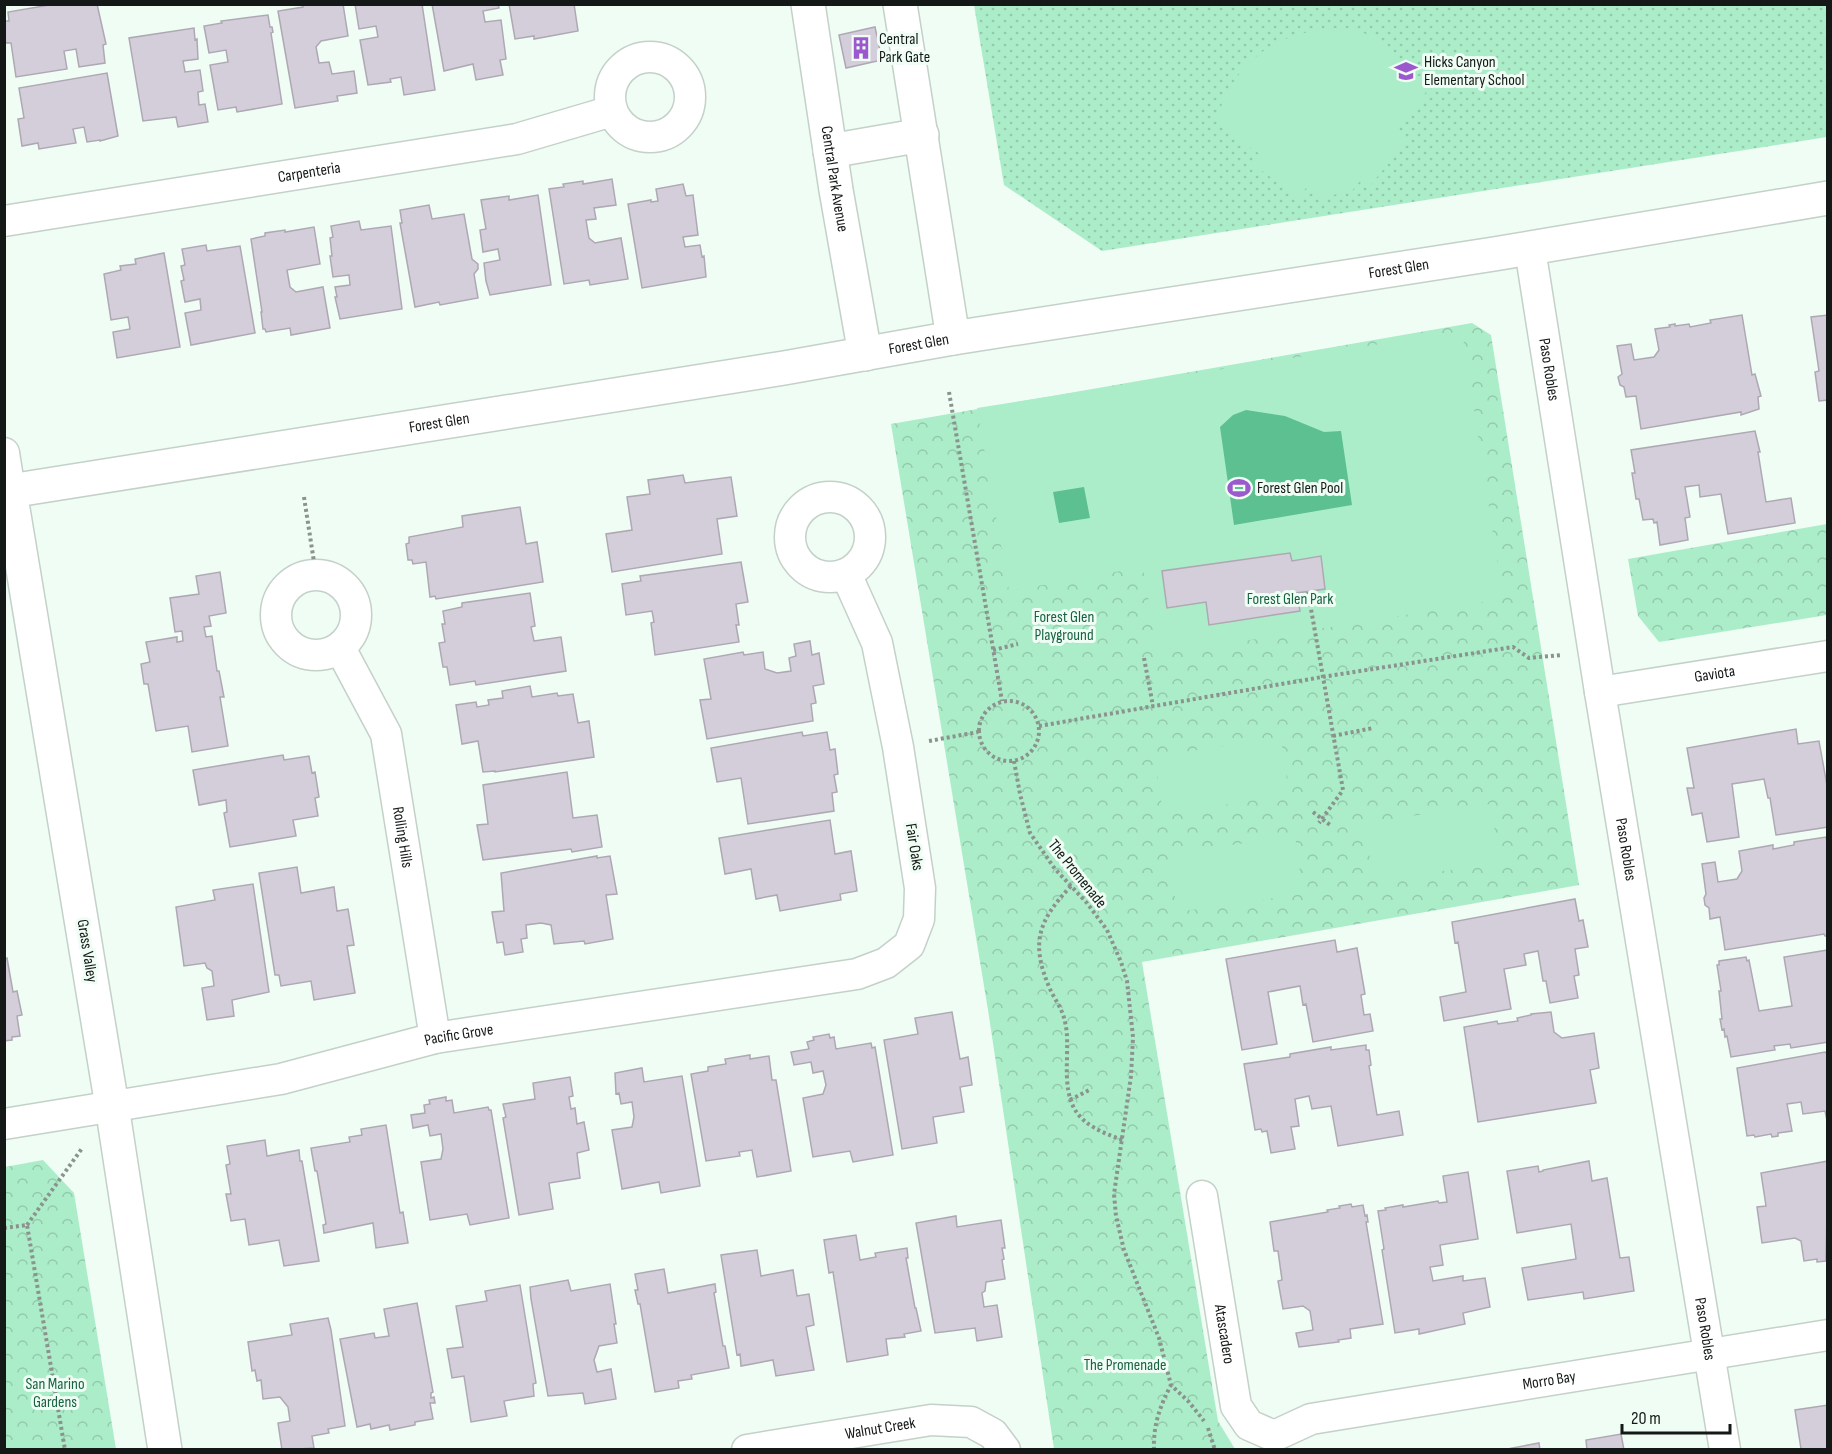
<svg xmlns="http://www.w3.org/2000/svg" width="1832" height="1454" font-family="'Sofia Sans Condensed',sans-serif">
  <defs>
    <pattern id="grass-dots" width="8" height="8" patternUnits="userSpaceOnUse" patternTransform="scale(1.5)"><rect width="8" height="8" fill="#acedc9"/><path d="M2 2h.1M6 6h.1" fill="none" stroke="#93caac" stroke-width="1.8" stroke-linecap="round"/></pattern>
    <pattern id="park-crowns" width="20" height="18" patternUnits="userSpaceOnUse" patternTransform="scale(1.5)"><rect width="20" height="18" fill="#acedc9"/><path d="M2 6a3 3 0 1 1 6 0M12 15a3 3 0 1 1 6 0" fill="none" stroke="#93caac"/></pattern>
  </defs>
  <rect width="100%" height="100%" fill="#effdf5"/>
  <path fill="url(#grass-dots)" d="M974 5H1827V137L1102 251 1004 185Z"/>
  <path fill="url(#park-crowns)" d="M1472 323 1491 335 1579 885 1142 962 1218 1421 1235 1449H1054L988 1010 891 424Z
    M1827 524V615L1659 642 1638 616 1628 559Z
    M43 1160 74 1193 116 1449H5V1167Z"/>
  <path fill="#acedc9" d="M1335 28C1343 29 1352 28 1359 31 1388 42 1409 67 1426 92L1396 133 1406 141 1370 186 1361 180 1351 192 1320 197 1306 188 1299 198 1254 165 1261 155 1218 125C1220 117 1220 108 1223 101 1226 92 1234 81 1240 73 1266 42 1295 32 1335 28Z
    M1462 331 1503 599 1158 655 1143 567 1009 591 977 408Z
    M1281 738 1289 795 1163 814 1155 756Z
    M1491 804 1499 863 1373 881 1365 823Z
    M1295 836 1303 894 1177 912 1169 854Z"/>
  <path fill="#5dc090" d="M1246 410 1285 416 1324 432 1341 431 1352 505 1234 525 1220 427 1233 415Z
    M1084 487 1090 518 1059 523 1053 492Z"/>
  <path fill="#d4ceda" stroke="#aea8b3" stroke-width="1.5" d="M55 4H97L106 44 103 45 105 63 79 67 76 49 64 51 67 69 16 77 11 43H6L4 37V21H9L8 12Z
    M303 4H343L348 36 321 41 316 47 319 63 329 62 332 74 354 71 357 93 337 96 338 101 295 108 278 11 303 7Z
    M355 4H422L435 90 404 95 401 77 390 79 391 82 368 85 360 40 378 37 376 26 359 29Z
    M432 4H498L499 8 483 11 485 22 501 20 506 59 500 60 503 75 476 80 473 64 444 71Z
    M509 4H574L578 31 534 39V36L515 39Z
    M268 15 270 27H272L273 32 271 33 282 104 237 112 236 107 218 110 210 65 228 62 226 50 209 53 204 26 222 23 221 21Z
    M875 27 882 60 846 68 839 35Z
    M194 28 195 40 197 39 198 59 183 61 185 72 200 70 203 91 198 92 199 105 205 104 208 122 178 127 176 117 143 121 129 38Z
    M107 73 118 136 100 141V140L87 142 84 127 73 129 76 143 39 149 38 143 22 146 18 119 24 118 19 88Z
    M612 179 616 205 594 208 596 219 586 220 589 238 595 243 621 238 628 279 590 285 589 280 564 284 549 189 564 187 563 184 583 181V184Z
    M683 184 686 196 693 195 698 235 683 237 685 247 700 245 702 257 704 256 706 277 642 288 628 204 651 200V202L658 201 656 189Z
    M538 195 551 285 490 295 486 281 484 263 500 260 498 249 483 252 480 230 486 229 481 200 509 196V200Z
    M429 205 432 219 464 214 472 259 478 264V269L474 274 478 298 440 305 439 302 415 307 400 223H402L400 210Z
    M359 221 361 230 391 226 402 309 340 319 335 297H337L335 287 350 285 349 275 333 277 330 256H332L330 238 333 237 331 226Z
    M314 227 320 264 287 270 290 287 296 292 323 287 330 328 291 335 290 328 266 332 265 329H263L261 312H262L251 239 265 236V233L285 230V232Z
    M206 245 207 251 240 246 255 333 191 345 185 313 201 310 200 299 185 302 181 281 184 280 181 266 185 265 182 249Z
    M164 253 180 347 117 358 113 332 130 329 128 317 111 320 104 274 121 270 120 266 136 264 135 259Z
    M1742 315 1752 375 1755 374 1761 396 1758 397 1759 409 1741 415V412L1641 429 1636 396 1626 397 1624 387 1620 385 1618 377 1622 374 1617 346 1631 344 1634 360 1654 357 1659 350 1655 329 1670 327 1669 325 1675 324V326L1689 324 1690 327 1711 323 1710 320Z
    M1828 315V400L1819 401 1815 372 1819 371 1811 317Z
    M1755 431 1760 452H1758L1766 502 1791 498 1795 523 1728 534 1721 494 1700 497 1699 485 1685 487 1690 517 1685 518 1688 540 1660 545 1657 522 1654 523 1653 519 1643 520 1639 499H1636L1632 473H1635L1631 450Z
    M683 475 685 483 731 477 737 516 717 519 722 554 612 572 606 534 632 530 627 497 650 494 648 480Z
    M520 507 526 544 537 542 543 582 436 599 435 596 430 597 426 562 413 564 412 560H408L406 544 409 543V537L463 527 462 516Z
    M1290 553 1292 561 1321 556 1325 589 1297 593 1300 611 1209 625 1206 602 1167 608 1162 571Z
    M741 562 748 602 736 604 739 625H736L739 642 655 655 651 623 654 622 652 611 626 615 622 584 641 581 640 576Z
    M220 572 226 613 209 616 211 626 204 627 206 637 212 636 217 671H219L224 697H220L228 746 192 752 188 726 156 731 148 684H144L141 664 150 662 146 642 177 637V642L183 641 182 631 175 632 170 598 199 594 196 576Z
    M530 593 535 626 531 627 534 641 561 637 566 671 476 685 475 681 450 685 447 667H443L439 643 445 642 442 624H445L443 611 462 607V603Z
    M810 641 812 655 819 653 824 684 813 686 816 703 811 704 813 721 707 739 700 700 711 699 704 659 743 652 744 655 763 652 765 669 777 673 791 671 789 658 796 656 794 644Z
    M530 686 532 697 557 693 558 696 573 694 578 723 589 721 594 757 495 772V771L483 772 478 741 462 744 456 705 476 702 477 707 489 705 488 700 503 698 502 691Z
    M1796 729 1798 744 1819 741 1828 791V827L1776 835 1770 798H1768L1764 779 1732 784 1739 837 1707 842 1702 813 1692 815 1687 788H1694L1687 748Z
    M802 732 803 736 827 732 830 750 835 749 838 774 834 775 837 792 832 793 834 811 748 824 741 778 717 782 711 748Z
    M283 755 284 760 309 756 312 773 315 772 319 797 315 798 318 816 293 820 296 836 230 847 224 813 227 812 226 800 199 805 193 770Z
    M567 772 573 818 597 815 602 847 572 852 571 849 483 860 477 825 488 824 483 785Z
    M830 820 835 854 851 851 857 891 840 894 841 900 780 911 777 895 756 899 751 869 725 874 719 838Z
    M1826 837 1828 849V936H1825L1824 934 1725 950 1720 917 1710 919 1709 908 1705 905 1704 898 1706 894 1702 864 1715 862 1718 882 1737 879 1742 871 1739 851 1773 845V849L1794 845V842Z
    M597 856V858L610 856 617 894 606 895 613 939 585 944 584 941 554 944 551 925 541 923 526 925 527 938 521 939 523 952 505 955 503 942 497 943 492 912 504 911 501 873Z
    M297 867 301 893 334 887 337 911 348 909 354 945 347 946 355 993 314 1000 311 981 281 986 279 975H275L259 873Z
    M253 884 269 992 232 1000 234 1016 207 1020 202 988 214 986 212 971 207 968 205 963 184 966 176 907 215 900 213 890Z
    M1575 899 1579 921 1583 920 1588 947 1575 949 1579 975 1574 976 1578 998 1550 1003 1546 981H1543L1538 951 1524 954 1526 965 1504 969 1511 1009 1444 1021 1440 997 1466 992 1458 942 1455 943 1452 922Z
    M1335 940 1337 952 1357 948 1365 994 1361 995 1364 1015 1370 1014 1373 1031 1313 1042 1306 1004 1303 1005 1300 986 1268 992 1277 1044 1242 1050 1226 959Z
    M1828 950V1042L1791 1048 1790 1044 1774 1046 1775 1050 1731 1057 1727 1036 1725 1037 1724 1029 1722 1030 1720 1019H1722L1719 991H1721L1717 965H1719V961L1746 957 1747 961 1749 960 1759 1011 1792 1006 1784 957Z
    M7 958 13 992 17 991 22 1015 17 1016 20 1036 12 1037V1040L4 1041V959Z
    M952 1012 960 1059 968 1057 972 1085 960 1087 964 1112 933 1117 937 1143 902 1149 884 1040 918 1034 915 1018Z
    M1551 1012 1554 1032 1562 1038 1594 1033 1599 1068 1590 1070 1596 1103 1478 1122 1464 1027 1497 1021 1498 1024 1518 1021 1517 1018 1531 1015V1014Z
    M829 1034 830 1038 834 1037 836 1049 871 1043 872 1048 875 1047 893 1155 853 1162 850 1151 813 1157 803 1098 823 1094 826 1085 823 1071 813 1073 811 1062 794 1065 791 1052 809 1049 807 1042 814 1040 813 1037Z
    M1366 1045V1050H1369L1371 1065 1369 1066 1377 1115 1399 1111 1403 1135 1338 1146 1331 1106 1312 1109 1309 1096 1295 1099 1299 1126 1291 1127 1295 1149 1271 1153 1267 1131 1262 1132 1261 1129 1255 1130 1244 1064 1290 1057V1054L1331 1047V1050Z
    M1825 1052 1828 1055V1125L1825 1111 1803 1114 1801 1102 1787 1104 1792 1131 1778 1133V1136L1772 1137 1771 1134 1755 1137 1754 1135 1747 1136 1737 1068Z
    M750 1055V1059L769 1056 772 1080H776L791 1171 757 1177 752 1150 739 1152 740 1156 706 1161 691 1074 708 1071V1067L726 1064 725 1059Z
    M642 1068 644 1082 682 1076 700 1186 661 1193 659 1182 622 1189 612 1130 632 1127 634 1117 632 1102 621 1104 619 1093 616 1094 615 1073Z
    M570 1077 573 1096 569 1097 571 1109 575 1108 577 1124 584 1122 589 1150 577 1153 580 1178 549 1183 553 1209 519 1215 503 1118 506 1117 503 1104 535 1099 533 1083Z
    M446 1097V1101L452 1100 454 1113 488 1107 489 1110H491L509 1218 470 1225 467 1214 430 1220 421 1162 441 1159 443 1149 441 1134 430 1136 428 1125 413 1128 411 1115 425 1113 424 1105 430 1104 429 1100Z
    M386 1125 400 1213 403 1212 408 1243 376 1248 373 1223 324 1233 323 1225 326 1224 317 1171H315L311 1148 350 1142 349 1137 362 1135 361 1129Z
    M265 1140 267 1156 299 1150 300 1161H302L319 1261 284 1266 279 1240 249 1245 245 1219 231 1221 226 1194H231L226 1165 230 1164 227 1146Z
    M1589 1161 1592 1181 1607 1178 1620 1258 1629 1257 1634 1291 1584 1299 1583 1292 1528 1300 1522 1268 1576 1259 1571 1224 1517 1233 1507 1171 1538 1166 1539 1172 1543 1171V1170Z
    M1828 1161 1826 1261 1817 1262V1259L1804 1261 1801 1241 1795 1238 1762 1243 1757 1207 1766 1206 1761 1173Z
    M1468 1172 1478 1239 1440 1245 1443 1265 1430 1267 1433 1281 1463 1276V1281L1485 1278 1490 1307 1463 1313 1465 1324 1419 1334V1329L1395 1333 1382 1250 1384 1249 1378 1211 1386 1210 1385 1208 1403 1205V1207L1438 1201 1439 1203 1447 1202 1443 1176Z
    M1351 1204 1352 1207 1363 1205 1365 1216 1367 1215 1368 1222H1366L1383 1324 1350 1329 1351 1338 1338 1340 1339 1342 1299 1347 1296 1333 1313 1330 1310 1311 1303 1306 1283 1309 1278 1281 1282 1280 1278 1251H1274L1270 1222 1328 1212 1327 1210 1340 1208 1339 1206Z
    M956 1216 957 1227 1001 1220 1005 1248H1002L1004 1259 1002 1260 1005 1279 986 1282 985 1291 982 1293 984 1307 997 1305 1002 1337 977 1341 975 1328 935 1333 916 1223Z
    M856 1235 860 1260 876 1257 875 1253 907 1248 908 1258H906L915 1308H916L921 1331 904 1334 905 1337 886 1339 888 1355 847 1362 833 1272 829 1273 824 1240Z
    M757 1250 761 1276 793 1270 797 1296 809 1294 814 1325 806 1327 814 1370 776 1376 773 1360 741 1366 740 1354 737 1355 721 1255Z
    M664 1269 668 1293 715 1284 716 1292 714 1293 723 1346H725L729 1368 691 1375 692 1379 678 1381 679 1388 655 1392 640 1304H638L635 1290H638L635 1274Z
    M568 1280 571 1291 610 1284 616 1324H614L617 1343 599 1346 594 1360 597 1372 611 1369 616 1399 585 1404 583 1393 548 1396 531 1299 530 1287Z
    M520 1285 536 1383 533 1384 534 1396 504 1401 507 1416 471 1422 464 1376 452 1378 447 1349 463 1347 456 1306 487 1301 485 1291Z
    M417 1303 433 1392 431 1393V1398L434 1397 435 1403H430L433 1419 415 1422V1425L390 1430 389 1425 371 1429 370 1424 357 1427 340 1339 374 1333 375 1338 389 1336 384 1309Z
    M328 1318 331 1330 345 1426 328 1429 329 1433 312 1436 314 1448 282 1450 278 1423 290 1421 288 1407 280 1397 263 1399 261 1380 257 1381 255 1370 252 1371 248 1342 292 1335 290 1324Z
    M1828 1405V1450H1798L1801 1449 1795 1410Z
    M1621 1434 1624 1450H1587L1586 1440Z
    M1539 1443 1540 1450H1502Z"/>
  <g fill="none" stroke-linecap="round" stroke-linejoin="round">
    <g stroke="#c4d1c9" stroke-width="33">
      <g id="minor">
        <circle cx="650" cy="97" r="40"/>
        <path id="s1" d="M4 221 517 139 612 111"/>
        <path id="s2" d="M1530 249 1600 692 1725 1450"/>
        <path d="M4 453 10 491"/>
        <circle cx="830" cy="537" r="40"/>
        <circle cx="316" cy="615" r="40"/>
        <path id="s3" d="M340 648 386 734 435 1038"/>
        <path id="s4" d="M1600 692 1828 656"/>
        <path id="s5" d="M4 1124 281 1079 435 1038 857 974 886 963 909 945 919 919 920 888 898 747 877 643 846 574"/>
        <path id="s6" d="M1202 1196 1236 1406 1249 1425 1274 1436"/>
        <path id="s7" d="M1274 1436 1311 1419 1828 1335"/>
        <path id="s8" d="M747 1450 931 1420 971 1422 993 1434 1005 1450"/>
      </g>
    </g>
    <g stroke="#c4d1c9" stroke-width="36">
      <g id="tertiary">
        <path id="s9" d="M808 4 836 190 865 354"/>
        <path d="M900 4 953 338"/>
        <path d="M830 151 922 135"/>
        <path id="s10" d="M165 1450 112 1106 10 491 784 368 953 338 1494 254 1828 198"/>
      </g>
    </g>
    <path stroke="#8a938e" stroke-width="4" stroke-dasharray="3 3" stroke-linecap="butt" d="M949 392 1002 701
      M304 497 316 575
      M1308 592 1343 790 1319 823
      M993 650 1018 644
      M1144 658 1153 706
      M979 731a30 30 0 1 1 60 0a30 30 0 1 1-60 0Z
      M1039 726 1322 677 1513 647 1529 658 1562 655
      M1333 736 1373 728
      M929 741 978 732
      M1014 761 1020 794 1030 833 1055 869 1087 903 1107 930 1121 962 1127 981 1133 1037 1131 1076 1114 1194 1116 1216 1124 1250 1159 1338 1171 1385 1189 1402 1204 1421
      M1313 812 1330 825
      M1071 886C1038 921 1030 943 1050 989 1055 1000 1063 1010 1065 1022 1068 1034 1067 1046 1067 1059 1065 1109 1076 1124 1123 1140
      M1070 1100 1091 1089
      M27 1225 83 1147
      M4 1228 27 1225 65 1450
      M1208 1428 1215 1450
      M1154 1450C1153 1425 1160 1406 1171 1385"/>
    <use href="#minor" stroke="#fff" stroke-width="30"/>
    <use href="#tertiary" stroke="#fff" stroke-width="33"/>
  </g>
  <defs>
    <g id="building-bare" transform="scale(1.8)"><path d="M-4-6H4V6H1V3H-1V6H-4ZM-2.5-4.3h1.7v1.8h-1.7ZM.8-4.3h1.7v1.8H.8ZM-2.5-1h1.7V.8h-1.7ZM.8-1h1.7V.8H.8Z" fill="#9c59ce" stroke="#effdf5" stroke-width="2.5" paint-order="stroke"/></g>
    <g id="school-bare" transform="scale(1.8)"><path d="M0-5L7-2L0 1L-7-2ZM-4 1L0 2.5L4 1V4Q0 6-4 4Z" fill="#9c59ce" stroke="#effdf5" stroke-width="2.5" paint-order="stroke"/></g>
    <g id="stadium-bare" transform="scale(1.8)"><path d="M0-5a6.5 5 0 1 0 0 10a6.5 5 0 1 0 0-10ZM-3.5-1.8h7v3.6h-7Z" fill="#9c59ce" stroke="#effdf5" stroke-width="2.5" paint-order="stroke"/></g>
  </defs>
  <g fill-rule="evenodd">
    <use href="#building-bare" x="861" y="48"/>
    <use href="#school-bare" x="1406" y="71"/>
    <use href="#stadium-bare" x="1239" y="488"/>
  </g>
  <g text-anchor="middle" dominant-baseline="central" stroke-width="6" stroke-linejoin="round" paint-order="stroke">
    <g font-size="16" fill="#141816" stroke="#effdf5" text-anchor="start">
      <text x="879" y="39">Central<tspan x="879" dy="18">Park Gate</tspan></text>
      <text x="1424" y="62">Hicks Canyon<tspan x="1424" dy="18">Elementary School</tspan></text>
      <text x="1257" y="488">Forest Glen Pool</text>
    </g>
    <g font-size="16" fill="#141816" stroke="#effdf5">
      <text stroke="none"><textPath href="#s1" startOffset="309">Carpenteria</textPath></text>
      <text stroke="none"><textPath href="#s9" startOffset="177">Central Park Avenue</textPath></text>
      <text stroke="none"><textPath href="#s10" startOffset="2378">Forest Glen</textPath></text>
      <text stroke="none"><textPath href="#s10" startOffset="1892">Forest Glen</textPath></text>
      <text stroke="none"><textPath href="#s2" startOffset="122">Paso Robles</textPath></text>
      <text stroke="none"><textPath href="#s10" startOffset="1406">Forest Glen</textPath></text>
      <text stroke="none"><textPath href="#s4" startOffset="116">Gaviota</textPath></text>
      <text stroke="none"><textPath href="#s3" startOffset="202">Rolling Hills</textPath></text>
      <text transform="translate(914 847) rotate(81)">Fair Oaks</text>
      <text stroke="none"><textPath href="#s2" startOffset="608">Paso Robles</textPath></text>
      <text transform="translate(1077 874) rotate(51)">The Promenade</text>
      <text transform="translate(87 951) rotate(81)">Grass Valley</text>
      <text stroke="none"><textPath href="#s5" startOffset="464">Pacific Grove</textPath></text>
      <text stroke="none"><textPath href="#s2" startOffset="1094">Paso Robles</textPath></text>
      <text stroke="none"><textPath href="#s6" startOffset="140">Atascadero</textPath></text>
      <text stroke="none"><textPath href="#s7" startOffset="282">Morro Bay</textPath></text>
      <text stroke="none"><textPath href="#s8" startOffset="135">Walnut Creek</textPath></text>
    </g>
    <g font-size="16" fill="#196343" stroke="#effdf5">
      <text x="1290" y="599">Forest Glen Park</text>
      <text x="1064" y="617">Forest Glen<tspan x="1064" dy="18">Playground</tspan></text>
      <text x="1125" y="1365">The Promenade</text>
      <text x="55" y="1384">San Marino<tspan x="55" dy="18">Gardens</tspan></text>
    </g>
  </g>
  <rect width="1832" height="1454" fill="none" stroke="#141816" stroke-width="12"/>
  <path d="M1622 1424v9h108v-9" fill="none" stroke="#141816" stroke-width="3"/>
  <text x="1631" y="1424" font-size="18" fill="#141816" stroke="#effdf5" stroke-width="4.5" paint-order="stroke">20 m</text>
</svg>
